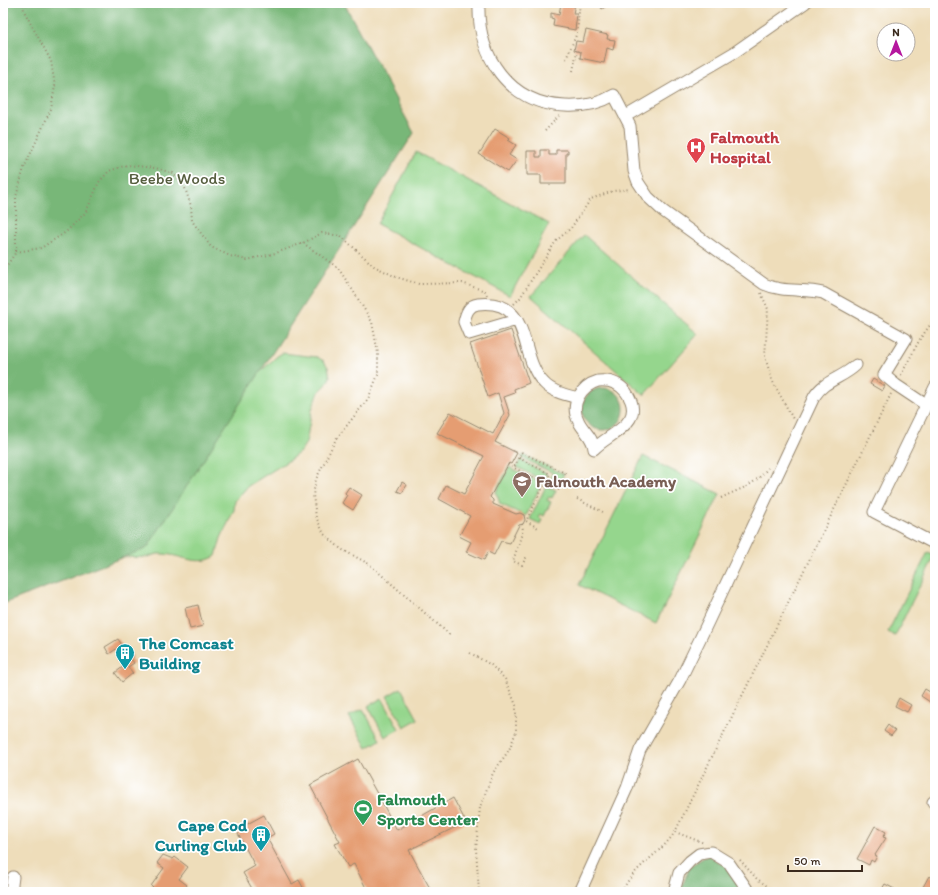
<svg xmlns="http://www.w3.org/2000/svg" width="938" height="895" font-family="Itim,sans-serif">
  <rect width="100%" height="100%" fill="#fff"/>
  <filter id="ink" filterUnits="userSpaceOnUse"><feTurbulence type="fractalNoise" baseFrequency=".025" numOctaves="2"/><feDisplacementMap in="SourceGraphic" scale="8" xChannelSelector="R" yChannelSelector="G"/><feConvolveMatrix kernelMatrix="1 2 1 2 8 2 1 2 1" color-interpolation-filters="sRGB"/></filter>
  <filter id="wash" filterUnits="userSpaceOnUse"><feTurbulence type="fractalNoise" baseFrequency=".012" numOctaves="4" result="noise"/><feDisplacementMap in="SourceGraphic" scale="16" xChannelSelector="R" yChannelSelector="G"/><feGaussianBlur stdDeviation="0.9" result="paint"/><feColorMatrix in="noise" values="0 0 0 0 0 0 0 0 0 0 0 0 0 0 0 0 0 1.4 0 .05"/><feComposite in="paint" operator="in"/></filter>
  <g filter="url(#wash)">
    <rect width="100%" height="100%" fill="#eeddba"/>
    <path fill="#95d68d" stroke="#688056" d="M416 152 549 224 510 296 377 224Z
      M584 235 698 334 644 395 531 296Z
      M282 353 317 357 324 361 328 367 330 377 326 385 319 392 312 409 306 443 300 452 288 461 248 486 235 501 234 510 221 538 216 556C196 568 180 553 158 554 154 554 151 557 146 557 138 558 130 557 121 557L258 374 276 357Z
      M523 455 564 474 560 481 556 479 553 485 548 483 553 473 522 458Z
      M643 456 720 494 656 623 579 585Z
      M520 460 547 474 544 481 517 467Z
      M509 467 542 483 526 516 500 504 496 492Z
      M546 486 556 490 552 498 549 497 547 500 551 502 544 516 540 514 538 517 542 519 540 524 530 519Z
      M928 552 935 555 895 636 888 632Z
      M401 688 418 719 404 727 387 696Z
      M382 698 399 729 385 737 368 706Z
      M363 709 380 740 367 748 349 716Z"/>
    <path fill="#78b778" stroke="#5a704b" d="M3 3H344L414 133 147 548 3 604Z
      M582 409a21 21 0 1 1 42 0a21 21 0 1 1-42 0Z
      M708 855 729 868 746 892H680L690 866Z"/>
    <g id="blocks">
      <path fill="#e59d72" d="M561 3H575L573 14H577L575 30 553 26 554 19 551 18V13L559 15Z
        M598 3H611L602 9Z
        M586 30 608 35 607 39 615 40 613 50 607 48 604 63 580 58 581 52 574 50 576 41 583 42Z
        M495 129 510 138 508 140 516 145 509 155 517 160 508 172 479 154Z
        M541 150H549V155H556V150H568V153H566V184H541V175H527V151H536V157H541Z
        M511 330 529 383 514 389 515 393 504 397 510 415 495 442 517 453 511 464 509 463 490 497 493 500V504L516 514 520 513 524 515 525 520 523 524 519 525 510 543 501 541 494 555 488 552 484 560 466 552 471 542 459 536 470 516 439 499 446 485 464 494 484 456 437 433 450 412 493 434 504 413 498 393 488 397 470 344Z
        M873 379 885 386 882 391 870 384Z
        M402 482 407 485 402 493 397 491Z
        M349 487 362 495 353 510 342 503 347 495 345 493Z
        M198 605 203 626 190 629 185 608Z
        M118 639 122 645 109 654 105 647Z
        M126 653 127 655 129 653 133 657 131 659 134 663 128 667 133 673 122 682 115 673 124 666 119 659Z
        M925 689 935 695 930 702 921 696Z
        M899 698 911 705 907 712 895 706Z
        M888 725 895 731 891 736 884 731Z
        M358 759 397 830 453 798 466 822 409 850 432 892H368L354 864 348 867 335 844 340 842 310 785Z
        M264 815 274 834 267 838 292 884 299 880 305 891 302 892H254L243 873 255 866 236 830Z
        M875 826 886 832 883 837 886 838 875 855 877 856 874 862 871 860 869 865 857 859Z
        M163 855 173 859 175 857 188 867 179 879 187 885 182 892H157L151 886 164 868 157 863Z
        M929 876 935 879V892L923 887Z
        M885 884 900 892H887L882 889Z"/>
    </g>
  </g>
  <g filter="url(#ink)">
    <use href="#blocks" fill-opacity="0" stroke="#94846c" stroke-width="1"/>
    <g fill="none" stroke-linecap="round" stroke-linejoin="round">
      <g stroke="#94846c" stroke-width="13">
        <path id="minor" d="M479 3C477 56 509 104 565 106 583 107 599 104 614 95L630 126 634 171 638 182 648 197 663 211 764 284C783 293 803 288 823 293L906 339 884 375 896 385 926 405
          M626 116 735 52 805 3
          M517 320 469 334 464 322C466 313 469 305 478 304 534 298 518 358 544 383 552 392 567 395 578 398
          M598 381C609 380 619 383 626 392 648 423 609 433 594 449 593 437 584 432 579 422 569 405 581 386 598 381Z
          M935 387 874 512 935 544
          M933 802 935 803
          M11 892 13 877
          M580 892 627 788 640 750 680 680 699 641 814 397C824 380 843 378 856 365
          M674 892 679 873 690 861 699 854 711 852 729 863 749 892"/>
      </g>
      <path stroke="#94846c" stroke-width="2" stroke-dasharray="1 3" stroke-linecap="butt" d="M566 59 577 33 580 3
        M573 71 577 51
        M545 131 559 116
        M303 243 338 268 352 289 372 322 378 353V375L368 399 336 439 316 479 313 495 316 517 324 534 341 549 369 564 450 635
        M16 252 41 248 66 232 86 212 99 182 109 171 127 165 155 168 173 173 185 188 191 206 192 221 211 247 230 256 247 260 276 253 303 243 322 233 341 236 374 266 396 277 419 284 462 283 485 291 487 295
        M3 271 16 252V197L24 168 51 109 55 86 51 61 24 11 23 3
        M761 293 768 309 765 357 772 380 793 419
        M514 304 520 298 556 241 571 228 591 199 613 191 630 189
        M901 375 920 339 935 318
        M519 458 550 474 526 521 540 529
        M508 464 514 468
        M559 490 514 468 521 452 567 474
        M721 498C743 487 751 488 768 468
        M577 499 603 512
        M522 524 523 530 513 561 522 565 527 556
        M470 653 491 665 505 679 516 705V732L509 750 493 773 480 807 476 849 479 892
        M675 832 704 843
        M740 860 756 878 775 892
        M622 892C633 866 660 855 675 832L891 394"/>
      <use href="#minor" stroke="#fff" stroke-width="11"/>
    </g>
  </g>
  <defs>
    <g id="hospital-pin" transform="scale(1)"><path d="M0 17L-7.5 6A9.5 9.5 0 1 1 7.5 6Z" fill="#e0444e" stroke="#fff"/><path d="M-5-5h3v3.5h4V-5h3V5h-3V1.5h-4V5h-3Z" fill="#fff"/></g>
    <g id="school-pin" transform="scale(1)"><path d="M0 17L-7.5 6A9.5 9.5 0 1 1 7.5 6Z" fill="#8d6e63" stroke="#fff"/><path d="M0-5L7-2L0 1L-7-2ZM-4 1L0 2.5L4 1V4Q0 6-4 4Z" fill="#fff"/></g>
    <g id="building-pin" transform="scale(1)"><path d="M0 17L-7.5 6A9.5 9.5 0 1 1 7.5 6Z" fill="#0f9aa8" stroke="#fff"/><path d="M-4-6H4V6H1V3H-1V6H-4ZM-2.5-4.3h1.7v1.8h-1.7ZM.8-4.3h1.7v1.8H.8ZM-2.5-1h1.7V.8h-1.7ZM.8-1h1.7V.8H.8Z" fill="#fff"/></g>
    <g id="stadium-pin" transform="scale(1)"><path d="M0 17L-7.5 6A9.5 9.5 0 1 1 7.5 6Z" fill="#2e9e5b" stroke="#fff"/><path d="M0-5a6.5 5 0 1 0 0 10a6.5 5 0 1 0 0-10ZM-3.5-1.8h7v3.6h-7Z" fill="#fff"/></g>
  </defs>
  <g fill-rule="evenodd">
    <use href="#hospital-pin" x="696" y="147"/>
    <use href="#school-pin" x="522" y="481"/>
    <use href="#building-pin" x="125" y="653"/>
    <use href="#stadium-pin" x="363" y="809"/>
    <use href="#building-pin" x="261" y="835"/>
  </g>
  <g text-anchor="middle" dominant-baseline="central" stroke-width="3.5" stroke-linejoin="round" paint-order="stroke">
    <g font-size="17" font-weight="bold" fill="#be3a42" stroke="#fff" text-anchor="start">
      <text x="710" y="137">Falmouth<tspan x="710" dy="20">Hospital</tspan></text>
    </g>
    <g font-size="17" fill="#565e3f" stroke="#fff">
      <text x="177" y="178">Beebe Woods</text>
    </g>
    <g font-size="17" font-weight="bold" fill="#785e54" stroke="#fff" text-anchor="start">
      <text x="536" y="481">Falmouth Academy</text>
    </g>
    <g font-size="17" font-weight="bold" fill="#0d838f" stroke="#fff" text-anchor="start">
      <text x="139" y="643">The Comcast<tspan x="139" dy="20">Building</tspan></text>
      <text x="247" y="825" text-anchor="end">Cape Cod<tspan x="247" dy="20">Curling Club</tspan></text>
    </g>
    <g font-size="17" font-weight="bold" fill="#27864d" stroke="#fff" text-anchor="start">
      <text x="377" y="799">Falmouth<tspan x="377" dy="20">Sports Center</tspan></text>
    </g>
  </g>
  <rect width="938" height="895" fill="none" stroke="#fff" stroke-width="16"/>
  <g transform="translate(896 42)"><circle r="19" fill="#ffffff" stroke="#b1aaa5"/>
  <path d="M0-3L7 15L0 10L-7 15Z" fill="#b5179e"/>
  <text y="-6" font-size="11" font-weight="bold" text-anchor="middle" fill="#3b2a1e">N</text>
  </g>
  <path d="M788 865v6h74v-6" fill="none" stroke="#3b2a1e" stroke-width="2"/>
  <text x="794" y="865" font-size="12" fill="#3b2a1e" stroke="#ffffff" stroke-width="3" paint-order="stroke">50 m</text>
</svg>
